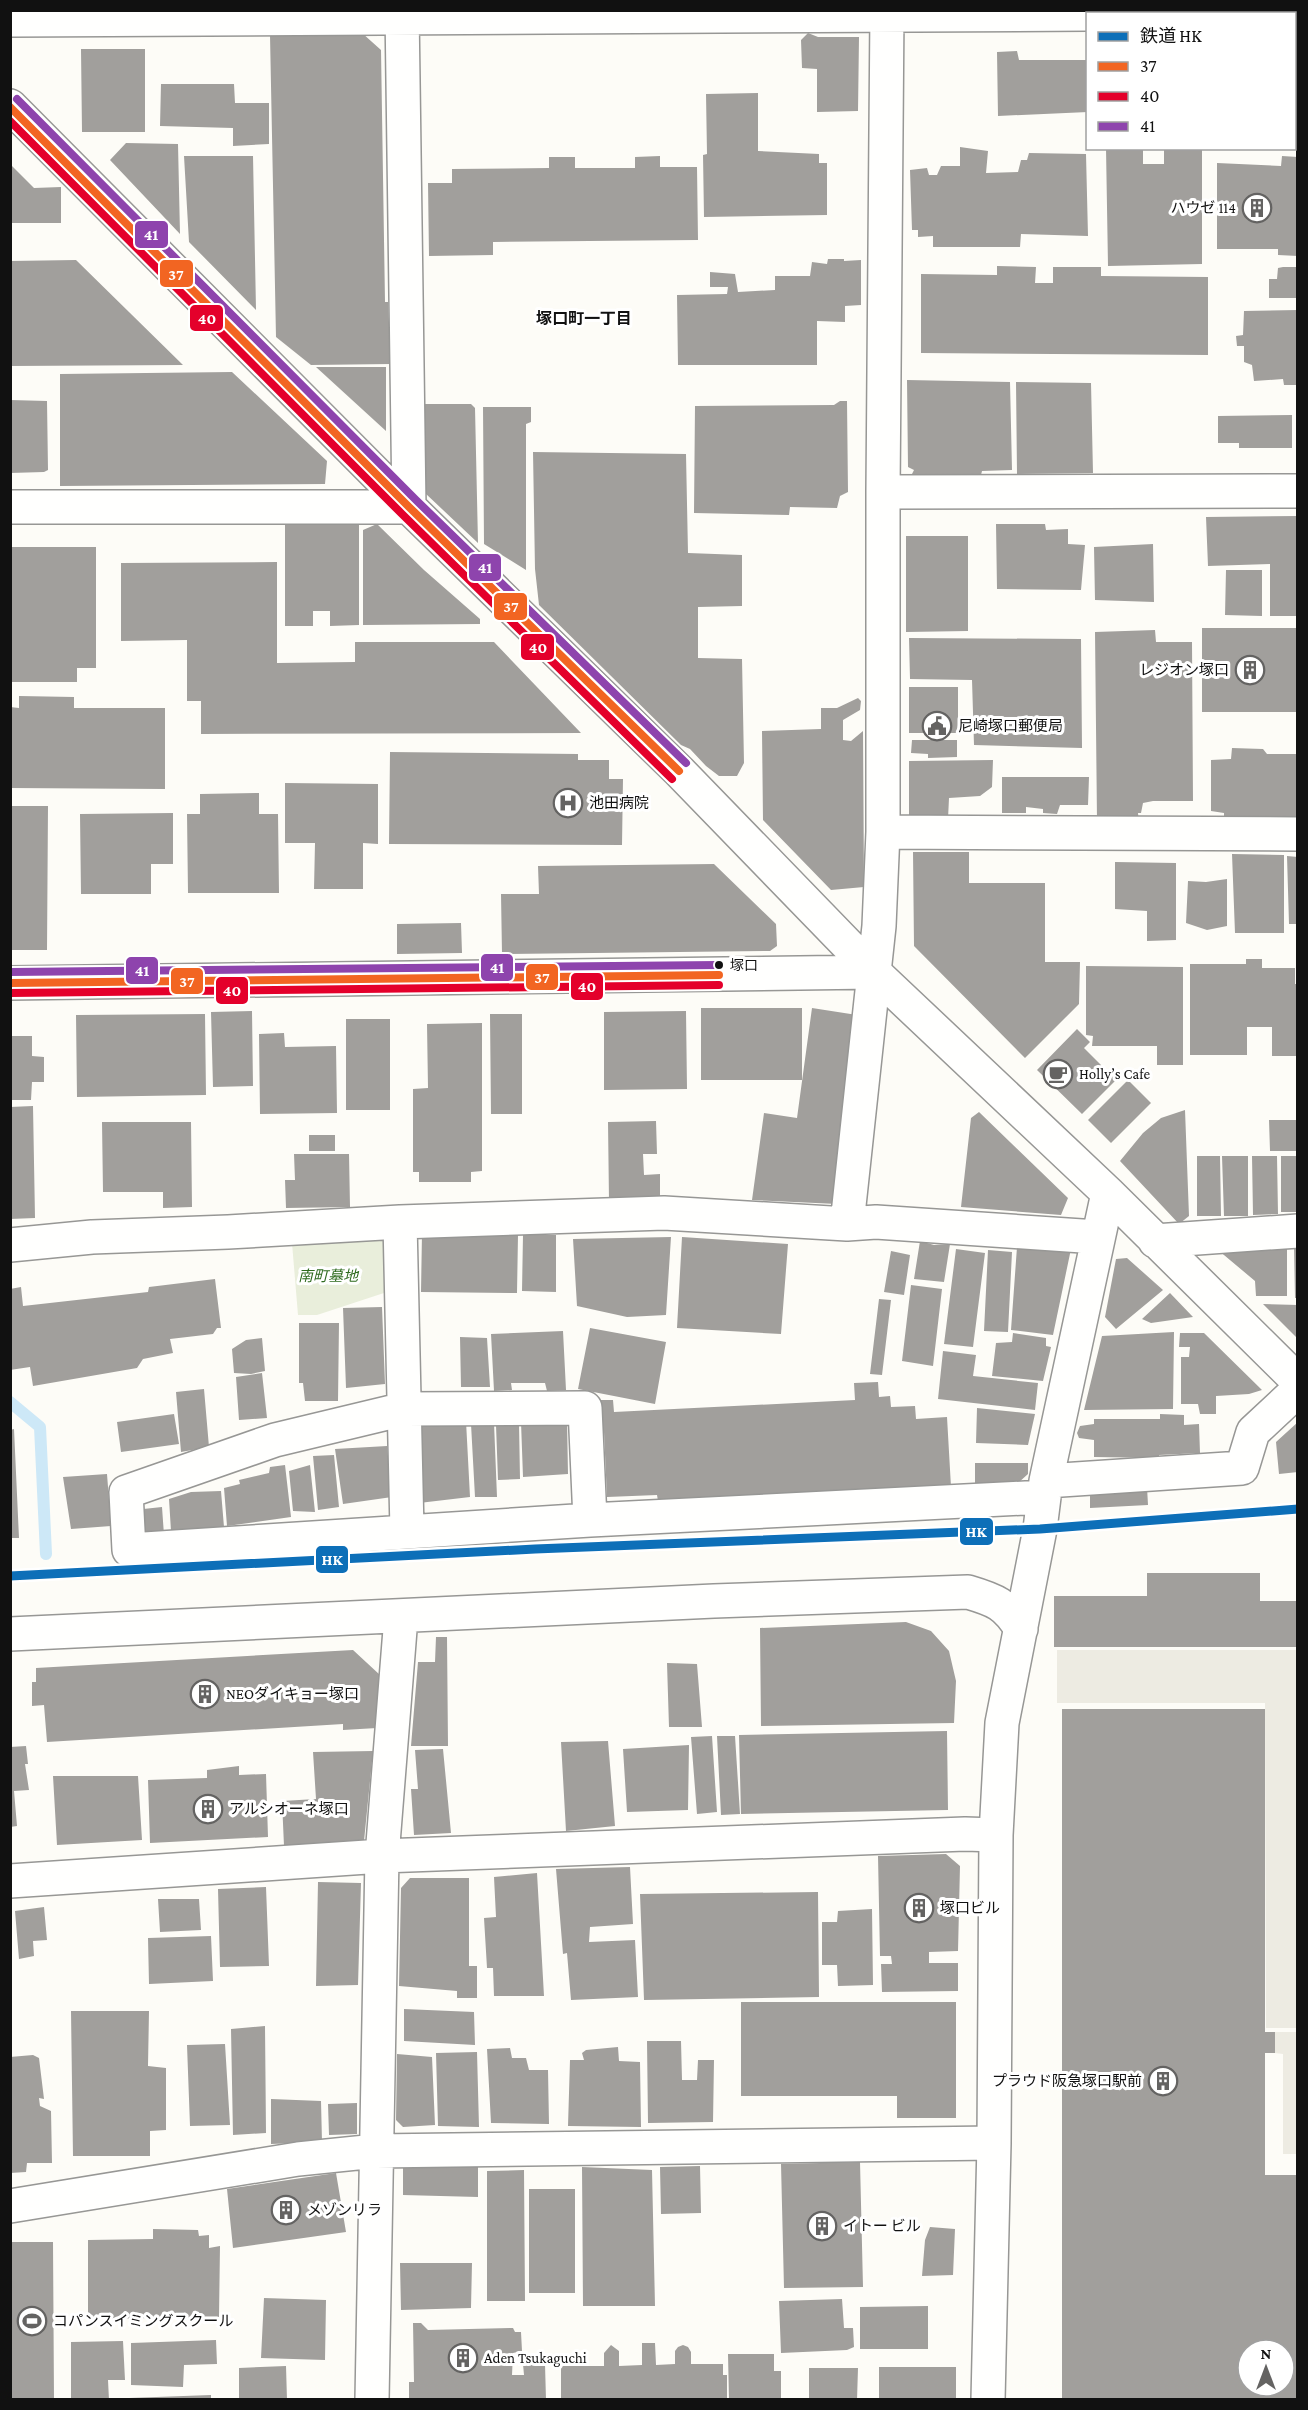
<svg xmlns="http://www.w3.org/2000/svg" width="1308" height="2410" font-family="'Crimson Pro','Noto Sans JP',serif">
  <rect width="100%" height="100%" fill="#fdfcf7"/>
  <path fill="#e9eedb" d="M386 1237 387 1292 317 1315H298L292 1243Z"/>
  <path fill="#edebe2" d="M1057 1650H1297V2028H1266L1265 1703H1057Z
    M1275 2032H1297V2154H1283V2054L1275 2053Z"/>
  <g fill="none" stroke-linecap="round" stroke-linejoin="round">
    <path stroke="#cde8f7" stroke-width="12" d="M10 1402 40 1427 46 1554"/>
  </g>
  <path fill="#a19f9c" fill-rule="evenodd" d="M362 33 381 50 385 302H388L391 364 311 365 276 337 270 35Z
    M808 33 818 37H859L858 111 817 112V69L802 68 801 40Z
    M81 49H145V132H82Z
    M1017 51 1019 60H1088V112L998 116 997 52Z
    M161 84H234L235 103H269V144L233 146V128L160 126Z
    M758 93V151L819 154V163H827V215L704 217 703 155 707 154 706 94Z
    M126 143 178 144 180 234 110 160Z
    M960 147 988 151 986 173 1018 172 1021 160H1027L1029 153 1086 154 1088 236 1021 234 1020 247H933V236L918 237V230H912L910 170 927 168 929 175H937L941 166H960Z
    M1106 148H1143V164H1164V148H1202V264L1108 266Z
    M184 156H253L256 310 189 242Z
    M660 156V167H697L698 240 493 242V255L429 256 428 183H452V169L549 168V157H575V168H635V157Z
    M1282 156 1298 157V256L1278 255V249H1217V163L1281 166Z
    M10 164 34 188 61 187V223H10Z
    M828 259H844V261L861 260V305L845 306V322L817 321V365H678L677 295 727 294 728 287H710V272L735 274 738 292 775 290V276H810L812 262 827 264Z
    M76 260 183 365 10 366V261Z
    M997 266 1036 267 1035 283H1053V267H1101V276L1208 277V355L921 353V274L997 275Z
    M1283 267H1298V298H1269V279H1277L1278 268Z
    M1298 310V385H1284L1283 379 1254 381 1252 365 1244 362V346H1237L1236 336 1243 335 1244 311Z
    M316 367H386V431Z
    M232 372 327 461 325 484 60 486V374Z
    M907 380 1010 382 1012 470 982 471 981 475 912 474 914 470 908 467Z
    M1016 382 1091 383 1093 473 1017 474Z
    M10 400 47 401 48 470 44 472 10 473Z
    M840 401H847L848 492 840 496 837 508 790 507 789 515 694 513 695 406 834 405Z
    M425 404H471L475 408 478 543 425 493Z
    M483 407H531V422L526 424V570L484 544Z
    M1292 415V448H1239V443H1218V416Z
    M533 452 686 454 688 553 742 555V606L698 607V658L742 659 744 763 737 776H719L706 766 690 749 681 745 539 605 535 569Z
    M1298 516V616H1270V564L1208 566 1206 517Z
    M285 524H359V625L330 626V611H313V626H285Z
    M377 524 424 570 480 619V624L363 625V530Z
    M996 524H1045L1046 530 1068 529V544L1085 545 1081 590 997 589Z
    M906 536H968V631L906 632Z
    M1153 544 1154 602 1095 600 1094 547Z
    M10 547H96V668H77V682H10Z
    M277 562V663L355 662V642H494L581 733 201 734V701H187V640L121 641V563Z
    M1226 570H1262V616L1225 615Z
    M1202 628H1298V712H1202Z
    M1155 630 1156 642H1192L1193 801H1153L1143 803 1141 813H1138L1139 823 1097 821 1095 632Z
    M909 638 1081 639 1082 748 974 745 972 680 910 679Z
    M909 687H958V733H909Z
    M19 696 74 697V708H165V789L10 788V707L19 708Z
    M858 698 861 701 860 710 843 720V740L851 741 863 731 864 887 831 890 763 820 762 731 821 729V708H837Z
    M912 740H957V757L928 758V754L911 753Z
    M1232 748 1263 749 1267 754H1298V826H1224V813L1211 811V760L1231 759Z
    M390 752 578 754V760H609V779H623L622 845 389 844Z
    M993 760 992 787 980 796 949 798 948 819 909 820V761Z
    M1002 777H1089L1088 805H1060L1057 814 1043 813V809L1026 807V813H1002Z
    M285 783 378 784V844L363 843V889H314L315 843H285Z
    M259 793V814H278L279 893H188L187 814H200V794Z
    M10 806H48L47 950H10Z
    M173 813V864H151V894H81L80 814Z
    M913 852H969V883H1045V962H1080L1079 1004 1025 1058 914 946Z
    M1232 854 1284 855V933H1235Z
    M1287 856 1298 857V924H1289Z
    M1115 862 1176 863V940L1147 941V911L1115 909Z
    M714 864 776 924 777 946 770 951 502 954 501 894H539L538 866Z
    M1227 879V926L1207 930 1186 923 1188 881 1206 882Z
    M461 923 462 953 397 954V924Z
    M1246 959H1262V968H1295V984H1298V1056H1272V1027H1247V1055H1190V964H1246Z
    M1086 966 1183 967V1065H1157V1046H1092L1093 1036 1086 1035Z
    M701 1008H802V1080H701Z
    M812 1008 857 1015 837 1204 752 1200 764 1113 797 1118Z
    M252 1011 253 1086 213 1087 211 1012Z
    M686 1011 687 1089 604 1090V1012Z
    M205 1014 206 1095 77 1097 76 1015Z
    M490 1014H522V1114H491Z
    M346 1019H390V1110H346Z
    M482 1023V1171L471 1172V1182H419V1172H413V1089L428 1088 427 1024Z
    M1077 1029 1090 1042 1084 1048 1116 1080 1082 1114 1037 1070Z
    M284 1033 285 1047 336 1046 337 1113 260 1114 259 1034Z
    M10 1036H32V1056L44 1057V1082H32L31 1100H10Z
    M1128 1080 1151 1103 1111 1143 1088 1120Z
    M33 1106 35 1218 10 1219V1107Z
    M1185 1110 1189 1216 1179 1224 1120 1161 1143 1133 1161 1118Z
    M979 1112 1068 1198 1061 1215 961 1207 971 1118Z
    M1269 1120H1298V1151H1270Z
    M656 1121 657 1154H643L644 1175 660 1174V1201H609L608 1122Z
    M102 1122H191L192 1207 163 1208V1192H103Z
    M309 1135H335V1151H309Z
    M294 1154H349L350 1207 286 1208 285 1180H295Z
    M1197 1156H1220L1221 1216H1197Z
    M1222 1156H1248V1216H1224Z
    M1252 1156H1277L1278 1214 1253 1215Z
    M1281 1156H1298V1212H1281Z
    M422 1233 518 1235 517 1293 421 1292Z
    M523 1235H556V1292L522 1291Z
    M671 1237 666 1315 627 1317 577 1306 573 1239Z
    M682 1237 788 1244 781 1334 677 1328Z
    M920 1241 934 1245 950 1244 944 1282 914 1279Z
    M1017 1247 1071 1249 1053 1335 1011 1330Z
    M1294 1247H1298V1298H1295Z
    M956 1249 985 1253 973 1347 944 1344Z
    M1287 1249V1296H1256L1255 1281 1218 1250Z
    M988 1250 1012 1252 1008 1332 984 1331Z
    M891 1251 910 1255 904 1295 884 1292Z
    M1127 1258 1163 1290 1116 1329 1105 1317 1116 1259Z
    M215 1279 221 1328H217L213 1334 170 1339 173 1353 143 1359 137 1368 33 1386 30 1367 10 1370V1289L21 1287 23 1306 148 1292 149 1287Z
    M911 1285 942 1289 933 1366 902 1361Z
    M1170 1293 1193 1317 1151 1323 1142 1319Z
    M879 1299 891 1300 882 1375 870 1374Z
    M1263 1304 1298 1305V1339Z
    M382 1307 385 1384 346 1388 343 1308Z
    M299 1323H339L338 1401H305L303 1383H299Z
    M590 1328 666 1342 655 1404 578 1389Z
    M563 1331 566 1390 547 1391 545 1383H511L512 1390 494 1391 491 1334Z
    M1174 1332 1173 1409 1084 1410 1102 1336Z
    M1013 1333 1046 1338V1346L1051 1347 1043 1381 992 1376 996 1343 1012 1342Z
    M1180 1333H1204L1262 1390 1249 1394 1216 1396V1414H1200L1198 1404H1181V1357H1189L1190 1347H1179Z
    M460 1337 487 1338 490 1387H461Z
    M262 1338 265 1371 251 1374 234 1373 232 1349 246 1340Z
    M943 1351 976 1355 973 1376 1038 1383 1035 1410 938 1399Z
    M262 1373 267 1418 239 1420 236 1377Z
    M878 1382 879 1397 890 1396 891 1407 915 1406 916 1419 947 1417 951 1487 658 1501 657 1495 607 1497 604 1432H598L596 1400H613L614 1412 855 1400 854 1383Z
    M204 1389 209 1447 181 1452 176 1392Z
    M977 1408 1035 1414 1028 1445 976 1443Z
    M174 1414 179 1444 121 1452 117 1422Z
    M1160 1414 1184 1415V1425L1199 1424 1200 1453 1159 1455V1458L1094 1457V1440L1079 1438 1077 1433 1080 1426 1094 1424V1419H1160Z
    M567 1420 568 1474 523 1477 521 1422Z
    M466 1421 470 1497 419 1503 417 1422Z
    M1298 1422V1472L1279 1474 1276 1442Z
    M494 1423 497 1497H475L471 1424Z
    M519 1423 520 1479 498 1480 496 1425Z
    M14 1429 19 1538H10V1430Z
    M387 1446 392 1497 343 1504 335 1449Z
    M334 1455 339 1507 318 1510 313 1456Z
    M975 1463H1028V1474L1018 1483 975 1486Z
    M285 1465 291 1517 227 1526 224 1488 240 1484 239 1480 269 1473 270 1467Z
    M310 1465 315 1512 293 1511 289 1471Z
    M107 1474 111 1526 71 1529 63 1477Z
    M1147 1487 1148 1505 1090 1508V1490Z
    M221 1491 224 1527 171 1531 169 1499 191 1492Z
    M162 1507 164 1535 136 1537 134 1510Z
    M1147 1573H1260V1601H1298V1647H1054V1596H1147Z
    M906 1622 931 1631 949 1651 956 1681 954 1723 761 1726 760 1628Z
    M436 1637H447L448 1746H411L418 1662H435Z
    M353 1650 380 1675 377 1728 343 1730V1724L47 1742 44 1705 32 1706V1682H36V1668Z
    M667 1663 697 1664 702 1727H669Z
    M1062 1709H1265V2032H1275V2053H1265V2175H1298V2400H1062ZM1248 2350H1284V2386H1248Z
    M947 1731 948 1810 741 1814 739 1735Z
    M712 1736 717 1812 697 1814 691 1737Z
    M717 1736H735L740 1814 721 1815Z
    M608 1741 615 1826 566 1831 561 1742Z
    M689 1745 688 1810 627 1812 623 1749Z
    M26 1746 28 1764H25L29 1790 14 1791 17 1826 10 1827V1747Z
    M443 1749 451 1833 414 1835 411 1789H418L415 1750Z
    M373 1751 364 1841 284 1846 282 1801 316 1799 313 1752Z
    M239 1766V1775L266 1774 268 1837 150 1843 148 1780 207 1778V1770Z
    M53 1776H138L142 1840 57 1845Z
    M946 1854 960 1866 958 1951 929 1952V1963H958V1991L882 1992 881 1964H892L891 1956H880L878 1856Z
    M630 1867 633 1924 590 1927 589 1942 635 1940 638 1997 571 2000 567 1953 563 1954 556 1869Z
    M537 1873 544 1996H494L493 1968H487L484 1918 496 1917 494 1877Z
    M410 1878H469V1966H477V1998H457V1991L399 1986 401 1888Z
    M318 1882 361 1883 358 1985 316 1986Z
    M266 1887 269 1966 220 1967 218 1889Z
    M818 1892 819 1997 644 2000 640 1894Z
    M158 1899H199L201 1930 160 1932Z
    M44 1907 47 1940 33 1941 34 1956 19 1959 15 1911Z
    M872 1909 873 1985 838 1986 837 1965H822V1922H837L838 1911Z
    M211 1936 213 1981 149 1984 148 1938Z
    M741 2002H956V2118H897V2096H741Z
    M404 2009 474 2012 475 2045 404 2041Z
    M71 2011H149L148 2066 166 2068V2130L150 2131V2156H73Z
    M265 2026 266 2133 233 2135 231 2029Z
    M647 2041H681L682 2080H697L698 2060H714L713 2122 648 2123Z
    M225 2044 230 2125 190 2126 187 2045Z
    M618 2047 619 2061 640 2062 641 2127 568 2126 570 2060H584L582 2053 586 2050Z
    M510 2048 512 2058H526L529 2070H548L549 2124 491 2123 487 2049Z
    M477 2052 479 2127 438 2126 436 2053Z
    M397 2054 432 2057 435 2125 403 2127 396 2120Z
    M33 2055 39 2058 44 2099 39 2098 40 2106 51 2111 52 2163H27L26 2172 10 2173V2057Z
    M271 2099 321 2101 322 2142 271 2144Z
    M357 2103V2134L329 2135 328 2104Z
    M478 2161V2197L403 2195V2165Z
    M860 2162 863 2287 784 2288 781 2164Z
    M700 2166 701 2213 661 2214 660 2167Z
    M582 2167 652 2170 655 2306H583Z
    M524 2170 525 2301H487V2171Z
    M336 2173 346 2232 233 2248 227 2189Z
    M529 2189H575V2293H529Z
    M930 2227 955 2229 953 2275 922 2276 925 2240Z
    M153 2229 198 2230 199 2236 209 2235V2248L220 2246 219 2317 88 2319V2240L153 2239Z
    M10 2242H53L54 2400H10Z
    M400 2263H472L471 2308 401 2310Z
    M264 2298 326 2300 325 2360 261 2358Z
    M842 2299 844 2328H853L854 2347 847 2350 781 2353 779 2301Z
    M928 2306V2349H860V2307Z
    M413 2323H421L428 2330 513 2328 515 2332H521L522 2351 513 2353 512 2375H524L523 2364H545L546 2400H409V2382H414Z
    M216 2340 217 2364 184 2365 183 2387 131 2385V2343Z
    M123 2341 125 2380H108L109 2400H71V2342Z
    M642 2343H655L656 2365 675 2364V2351L678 2347 683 2345 688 2347 691 2352V2364H723V2375H727V2400H561V2366H604V2353L611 2345 619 2351V2366L642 2365Z
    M728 2354H774V2371H781V2400H729Z
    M286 2366 287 2400H239V2368Z
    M879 2367H956V2400H879Z
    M809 2368H858L857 2400H809Z
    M211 2395V2400H129V2398Z"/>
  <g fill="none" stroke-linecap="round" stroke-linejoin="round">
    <g stroke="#979795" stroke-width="36">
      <path id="minor" d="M1189 14 1298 12
        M10 20 1088 14
        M10 106 409 507 679 771 874 972 1108 1193 1298 1381
        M883 492 1298 491
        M10 507H409L402 10
        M883 832 1298 834
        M10 983 874 972
        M400 1222 407 1531
        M847 1224 879 926 883 832V492L887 10
        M1155 1241 1298 1231
        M10 1245 92 1237 228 1232 400 1222 664 1213 847 1224 876 1222 1097 1237
        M1046 1481 1242 1468 1253 1432 1298 1390
        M590 1520 585 1408 404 1409 275 1440 126 1492 129 1550 590 1520 1044 1497
        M10 1634 714 1601 968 1592C995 1600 1006 1604 1021 1629
        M10 1881 382 1856 965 1834 996 1835
        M10 2206 298 2159 376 2151 994 2143
        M372 2400 382 1856 401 1617
        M988 2400 994 2143 996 1835 1002 1723 1040 1529 1046 1481 1108 1193"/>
    </g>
    <use href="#minor" stroke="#fffffe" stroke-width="33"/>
    <g stroke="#fff" stroke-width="12">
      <path id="bus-1" d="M10 107 409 507 679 771
        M10 983 719 975"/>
    </g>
    <g stroke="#fff" stroke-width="12">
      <path id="bus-2" d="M10 121 402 514 672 779
        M10 993 719 985"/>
    </g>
    <g stroke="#fff" stroke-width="12">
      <path id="bus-3" d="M17 99 416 500 686 763
        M10 972 719 965"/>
    </g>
    <use href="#bus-1" stroke="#f26522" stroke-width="8"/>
    <use href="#bus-2" stroke="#e4002b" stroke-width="8"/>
    <use href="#bus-3" stroke="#8e44ad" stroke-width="8"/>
    <g stroke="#fff" stroke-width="14">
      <path id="rail-1" d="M10 1576 535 1549 1040 1529 1298 1509"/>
    </g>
    <use href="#rail-1" stroke="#0d6fb8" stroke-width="9"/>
  </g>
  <defs>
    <g id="building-ring" transform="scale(1.5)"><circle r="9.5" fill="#fff" stroke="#646362" stroke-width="1.5"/><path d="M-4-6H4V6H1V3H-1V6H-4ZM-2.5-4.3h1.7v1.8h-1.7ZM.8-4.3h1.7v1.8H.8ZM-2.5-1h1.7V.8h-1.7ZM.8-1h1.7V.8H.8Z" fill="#646362"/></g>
    <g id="civic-ring" transform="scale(1.5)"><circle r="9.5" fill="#fff" stroke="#646362" stroke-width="1.5"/><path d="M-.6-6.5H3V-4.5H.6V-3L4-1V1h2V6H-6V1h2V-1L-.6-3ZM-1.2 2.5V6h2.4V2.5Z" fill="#646362"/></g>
    <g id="hospital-ring" transform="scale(1.5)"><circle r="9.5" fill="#fff" stroke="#646362" stroke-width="1.5"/><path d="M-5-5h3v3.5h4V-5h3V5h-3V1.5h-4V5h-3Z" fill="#646362"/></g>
    <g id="cafe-ring" transform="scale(1.5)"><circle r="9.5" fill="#fff" stroke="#646362" stroke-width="1.5"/><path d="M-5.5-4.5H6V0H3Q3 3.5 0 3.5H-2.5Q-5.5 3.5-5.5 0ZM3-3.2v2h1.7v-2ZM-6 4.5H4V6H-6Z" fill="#646362"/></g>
    <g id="stadium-ring" transform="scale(1.5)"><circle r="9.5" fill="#fff" stroke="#646362" stroke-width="1.5"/><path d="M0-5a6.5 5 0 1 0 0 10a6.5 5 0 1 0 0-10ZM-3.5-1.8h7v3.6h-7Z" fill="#646362"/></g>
  </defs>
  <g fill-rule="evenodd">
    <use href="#building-ring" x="1257" y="208"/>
    <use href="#building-ring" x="1250" y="670"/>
    <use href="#civic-ring" x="937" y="726"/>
    <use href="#hospital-ring" x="568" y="803"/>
    <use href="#cafe-ring" x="1058" y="1074"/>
    <use href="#building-ring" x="205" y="1694"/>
    <use href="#building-ring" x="208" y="1809"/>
    <use href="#building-ring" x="919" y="1908"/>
    <use href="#building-ring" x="1163" y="2081"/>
    <use href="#building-ring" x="286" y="2210"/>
    <use href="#building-ring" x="822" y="2226"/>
    <use href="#stadium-ring" x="32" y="2321"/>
    <use href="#building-ring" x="463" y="2358"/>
  </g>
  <circle fill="#111" stroke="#fff" stroke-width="2" cx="719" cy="965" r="5"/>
  <g text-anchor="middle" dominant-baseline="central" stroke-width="6" stroke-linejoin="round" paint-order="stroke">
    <g font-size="14" fill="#111" stroke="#fff" text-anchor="start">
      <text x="730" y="965">塚口</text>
    </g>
    <g font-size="15" fill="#111" stroke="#fff" text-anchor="start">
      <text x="1236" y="208" text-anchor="end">ハウゼ 114</text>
      <text x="1229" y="670" text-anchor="end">レジオン塚口</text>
      <text x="958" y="726">尼崎塚口郵便局</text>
      <text x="589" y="803">池田病院</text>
      <text x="1079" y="1074">Holly’s Cafe</text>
      <text x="226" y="1694">NEOダイキョー塚口</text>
      <text x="229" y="1809">アルシオーネ塚口</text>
      <text x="940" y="1908">塚口ビル</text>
      <text x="1142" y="2081" text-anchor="end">プラウド阪急塚口駅前</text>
      <text x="307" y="2210">メゾンリラ</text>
      <text x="843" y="2226">イトー ビル</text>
      <text x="53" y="2321">コパンスイミングスクール</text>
      <text x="484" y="2358">Aden Tsukaguchi</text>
    </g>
    <g font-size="15" font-style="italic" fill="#2f6b1f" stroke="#fff">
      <text x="328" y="1276">南町墓地</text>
    </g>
    <g font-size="16" font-weight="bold" fill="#111" stroke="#fff">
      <text x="584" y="318">塚口町一丁目</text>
    </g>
  </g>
  <g stroke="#fff" stroke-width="2">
    <rect x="134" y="220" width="35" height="29" rx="6" fill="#8e44ad"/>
    <rect x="159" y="259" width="35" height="29" rx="6" fill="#f26522"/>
    <rect x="189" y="304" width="35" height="28" rx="6" fill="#e4002b"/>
    <rect x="468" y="553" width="34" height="29" rx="6" fill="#8e44ad"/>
    <rect x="493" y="592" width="35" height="29" rx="6" fill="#f26522"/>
    <rect x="520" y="633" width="35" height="28" rx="6" fill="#e4002b"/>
    <rect x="480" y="953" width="34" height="29" rx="6" fill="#8e44ad"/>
    <rect x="125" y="956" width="34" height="29" rx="6" fill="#8e44ad"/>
    <rect x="525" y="963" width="34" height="28" rx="6" fill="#f26522"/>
    <rect x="170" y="967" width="34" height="28" rx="6" fill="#f26522"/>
    <rect x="570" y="972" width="34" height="29" rx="6" fill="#e4002b"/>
    <rect x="215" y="976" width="34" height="29" rx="6" fill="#e4002b"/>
    <rect x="959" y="1517" width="35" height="29" rx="6" fill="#0d6fb8"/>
    <rect x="315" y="1545" width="34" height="29" rx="6" fill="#0d6fb8"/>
  </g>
  <g font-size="16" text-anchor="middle" font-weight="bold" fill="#fff">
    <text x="151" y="240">41</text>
    <text x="176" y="280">37</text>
    <text x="207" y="324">40</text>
    <text x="485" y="573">41</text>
    <text x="511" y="612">37</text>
    <text x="538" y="653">40</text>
    <text x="497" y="973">41</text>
    <text x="142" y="976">41</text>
    <text x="542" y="983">37</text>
    <text x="187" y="987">37</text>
    <text x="587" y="992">40</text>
    <text x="232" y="996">40</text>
    <text x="976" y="1537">HK</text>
    <text x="332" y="1565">HK</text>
  </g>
  <rect width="1308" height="2410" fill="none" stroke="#111111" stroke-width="24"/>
  <rect x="1086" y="12" width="210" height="138" fill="#ffffff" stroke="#a0a0a0" stroke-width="1.5"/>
  <rect x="1098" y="32" width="30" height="9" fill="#0d6fb8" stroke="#a0a0a0" stroke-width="1.5"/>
  <text x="1140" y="42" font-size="18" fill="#111111">鉄道 HK</text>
  <rect x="1098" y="62" width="30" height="9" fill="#f26522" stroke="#a0a0a0" stroke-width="1.5"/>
  <text x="1140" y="72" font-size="18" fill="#111111">37</text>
  <rect x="1098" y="92" width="30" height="9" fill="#e4002b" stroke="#a0a0a0" stroke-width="1.5"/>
  <text x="1140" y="102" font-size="18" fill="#111111">40</text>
  <rect x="1098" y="122" width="30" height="9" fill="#8e44ad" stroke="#a0a0a0" stroke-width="1.5"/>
  <text x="1140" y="132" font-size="18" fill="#111111">41</text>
  <g transform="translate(1266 2368)"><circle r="28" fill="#ffffff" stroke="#a0a0a0" stroke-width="1.5"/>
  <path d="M0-4.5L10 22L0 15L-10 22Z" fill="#646362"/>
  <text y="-9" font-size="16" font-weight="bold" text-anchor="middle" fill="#111111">N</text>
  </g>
</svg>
